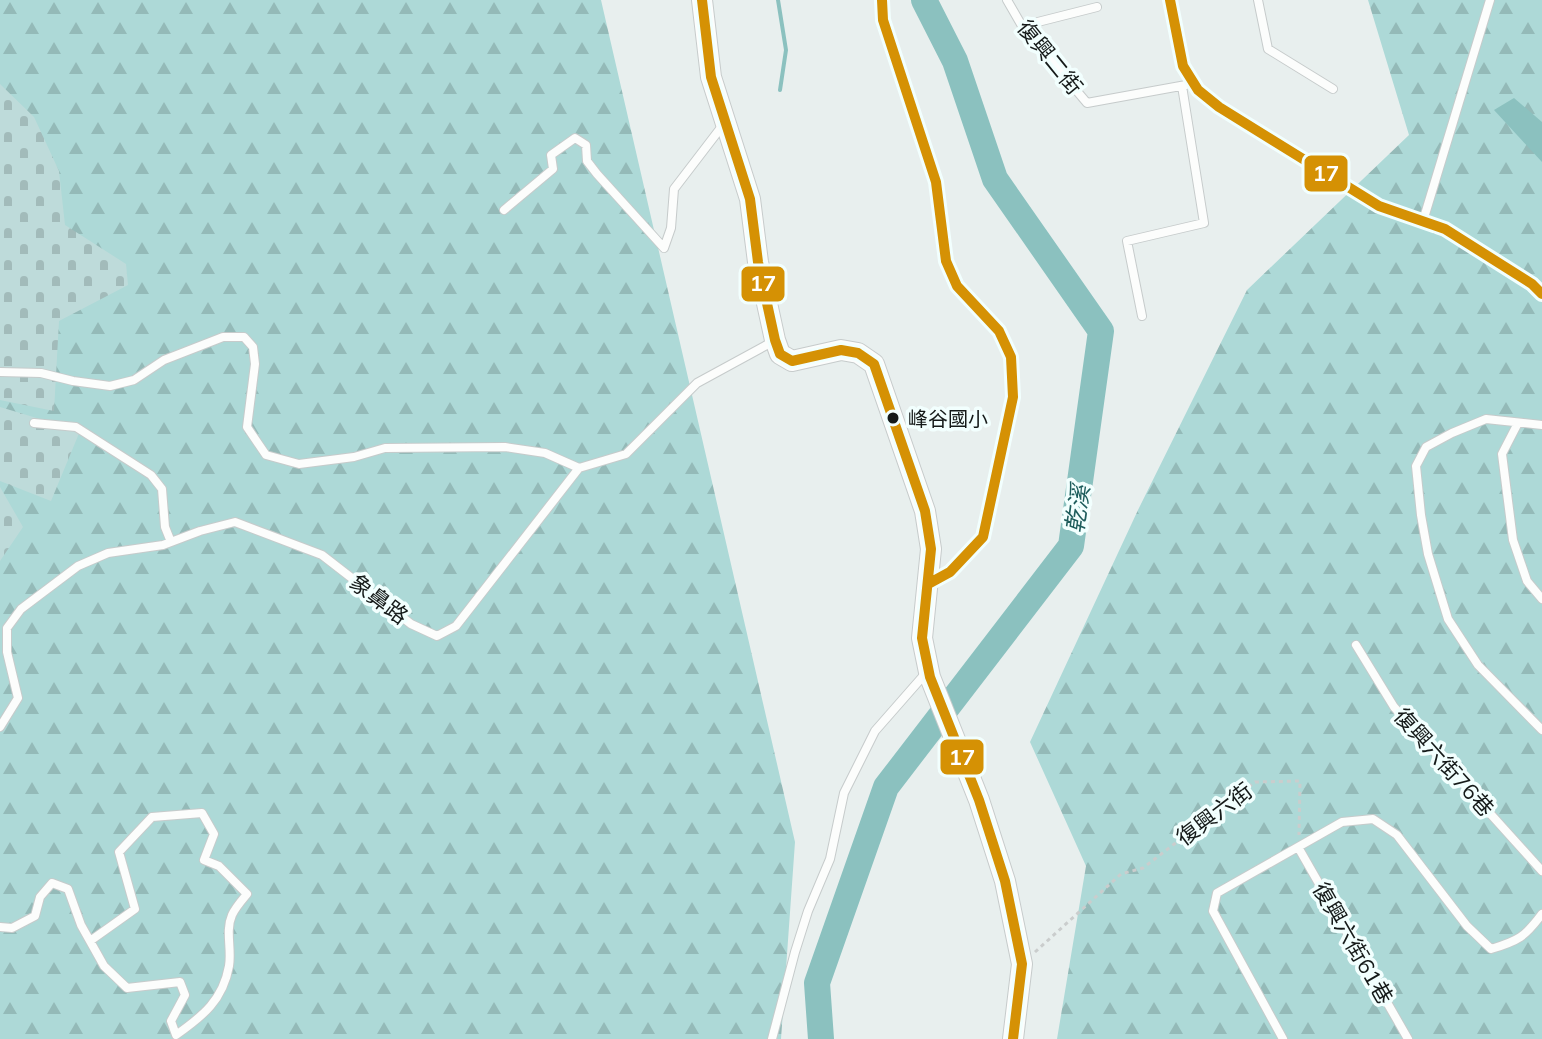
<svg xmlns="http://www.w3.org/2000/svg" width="1542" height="1039" font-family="Mulish,'Noto Sans TC',sans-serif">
  <defs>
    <pattern id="forest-firs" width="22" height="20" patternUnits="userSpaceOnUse" patternTransform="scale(2)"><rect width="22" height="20" fill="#add9d7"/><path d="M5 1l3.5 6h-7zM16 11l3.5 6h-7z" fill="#94bab8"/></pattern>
    <pattern id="cemetery-stones" width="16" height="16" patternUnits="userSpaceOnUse" patternTransform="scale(2)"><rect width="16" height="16" fill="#bedbda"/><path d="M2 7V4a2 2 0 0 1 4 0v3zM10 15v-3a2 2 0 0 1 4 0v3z" fill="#a2bbba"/></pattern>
  </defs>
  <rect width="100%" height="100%" fill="#e8efee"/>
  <path fill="url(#forest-firs)" d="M0 0H601L795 842 781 1039H0Z
    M1368 0H1542V1039H1057L1086 866 1030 742 1138 510 1247 290 1409 135Z"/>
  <path fill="url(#cemetery-stones)" d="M0 84 34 117 59 171 65 225 126 264 128 285 59 321 54 411 0 400Z
    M0 407 80 431 51 501 0 481Z
    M0 487 23 527 0 561Z"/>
  <path fill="#8bc1bf" d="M1514 98 1542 122V162L1494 110Z"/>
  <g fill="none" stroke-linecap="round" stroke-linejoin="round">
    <path stroke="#8bc1bf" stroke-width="4" d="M778 0 786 50 780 90"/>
    <path stroke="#8bc1bf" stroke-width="26" d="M821 1039 817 983 886 787 1071 546 1101 331 995 179 955 61 924 0"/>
    <g stroke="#c6cbcb" stroke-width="10">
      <path id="service" d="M882 0 883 20 936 182 946 261 957 286 999 331 1011 357 1013 397 983 537 950 572 929 583
        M1007 0 1022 26 1087 103 1186 85
        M1170 0 1183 66 1198 90 1219 107 1379 206 1445 229 1532 284 1542 294
        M1258 0 1268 49 1333 89
        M1022 26 1097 7
        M504 210 553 169 551 155 575 138 586 145 587 161 597 174 664 248 671 228 674 189 723 125
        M1423 221 1490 0
        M1142 316 1127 241 1204 223 1182 86
        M0 372 41 373 73 381 110 386 134 380 164 360 223 337H244L253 347 255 364 247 427 266 455 299 464 354 457 385 448 505 447 545 453 579 468
        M34 423 76 427 151 475 162 489 165 527 171 542
        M1518 423 1502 454 1513 540 1527 581 1542 599
        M1542 425 1486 419 1452 433 1426 447 1416 466 1421 515 1428 554 1448 619 1478 665 1542 730
        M1356 645 1394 707 1542 871
        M0 727 18 698 7 652V628L21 609 78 566 108 553 163 545 200 531 235 522 322 555 411 624 437 636 456 626 579 468 626 454 697 383 774 341
        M1298 847 1408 1039
        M0 927 12 928 35 916 40 897 52 883 68 889 81 925 104 966 127 988 180 982 185 995 171 1021 176 1035C203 1016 223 1000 229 966 232 949 225 931 232 915 235 908 242 900 247 894L219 866 204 860 214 834 202 813 152 817 119 852 135 909 90 941
        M772 1039 795 952 808 911 830 859 844 793 875 731 925 674
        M1283 1039 1213 911 1217 893 1342 822 1373 819 1397 835 1467 926 1491 949C1518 941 1525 937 1542 914"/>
    </g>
    <g stroke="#c6cbcb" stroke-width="22">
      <path id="tertiary" d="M702 0 711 77 750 199 758 262 775 340 780 354 792 361 841 350 858 353 874 364 925 511 931 549 922 638 930 677 979 800 1005 881 1022 964 1013 1039"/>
    </g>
    <path stroke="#cacdcd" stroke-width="3" stroke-dasharray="4 4" stroke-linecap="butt" d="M1035 952 1121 874 1143 868 1255 782 1300 781 1299 835"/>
    <use href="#service" stroke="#fcfdfc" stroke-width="8"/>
    <use href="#tertiary" stroke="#fcfdfc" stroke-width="20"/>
    <g stroke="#f2fffe" stroke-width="16">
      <path id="bus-1" d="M702 0 711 77 750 199 758 262 775 340 780 354 792 361 841 350 858 353 874 364 925 511 931 549 922 638 930 677 979 800 1005 881 1022 964 1013 1039
        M882 0 883 20 936 182 946 261 957 286 999 331 1011 357 1013 397 983 537 950 572 928 584
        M1170 0 1183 66 1198 90 1219 107 1379 206 1445 229 1532 284 1542 294"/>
    </g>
    <use href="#bus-1" stroke="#d59104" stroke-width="10"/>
  </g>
  <circle fill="#151a19" stroke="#f2fffe" stroke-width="3" cx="893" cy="418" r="7"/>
  <g text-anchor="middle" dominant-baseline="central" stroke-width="7" stroke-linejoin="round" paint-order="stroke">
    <g font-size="20" fill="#151a19" stroke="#f2fffe" text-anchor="start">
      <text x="908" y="418">峰谷國小</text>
    </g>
    <g font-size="22" fill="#151a19" stroke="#f2fffe">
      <text transform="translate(1050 57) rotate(51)">復興二街</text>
      <text transform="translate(379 599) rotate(37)">象鼻路</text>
      <text transform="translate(1444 762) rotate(48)">復興六街76巷</text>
      <text transform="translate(1214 814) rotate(-37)">復興六街</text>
      <text transform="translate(1353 943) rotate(60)">復興六街61巷</text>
    </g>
    <g font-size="24" font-style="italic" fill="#1e5d5c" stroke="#f2fffe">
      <text transform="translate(1077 509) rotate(-82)">乾溪</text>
    </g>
  </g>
  <g stroke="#f2fffe" stroke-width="3">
    <rect x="1303" y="154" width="46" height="39" rx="8" fill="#d59104"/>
    <rect x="740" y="265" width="46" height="38" rx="8" fill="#d59104"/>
    <rect x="939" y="738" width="46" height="38" rx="8" fill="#d59104"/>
  </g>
  <g font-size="22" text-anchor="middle" font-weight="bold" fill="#fff">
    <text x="1326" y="181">17</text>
    <text x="763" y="291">17</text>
    <text x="962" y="765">17</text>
  </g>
</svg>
